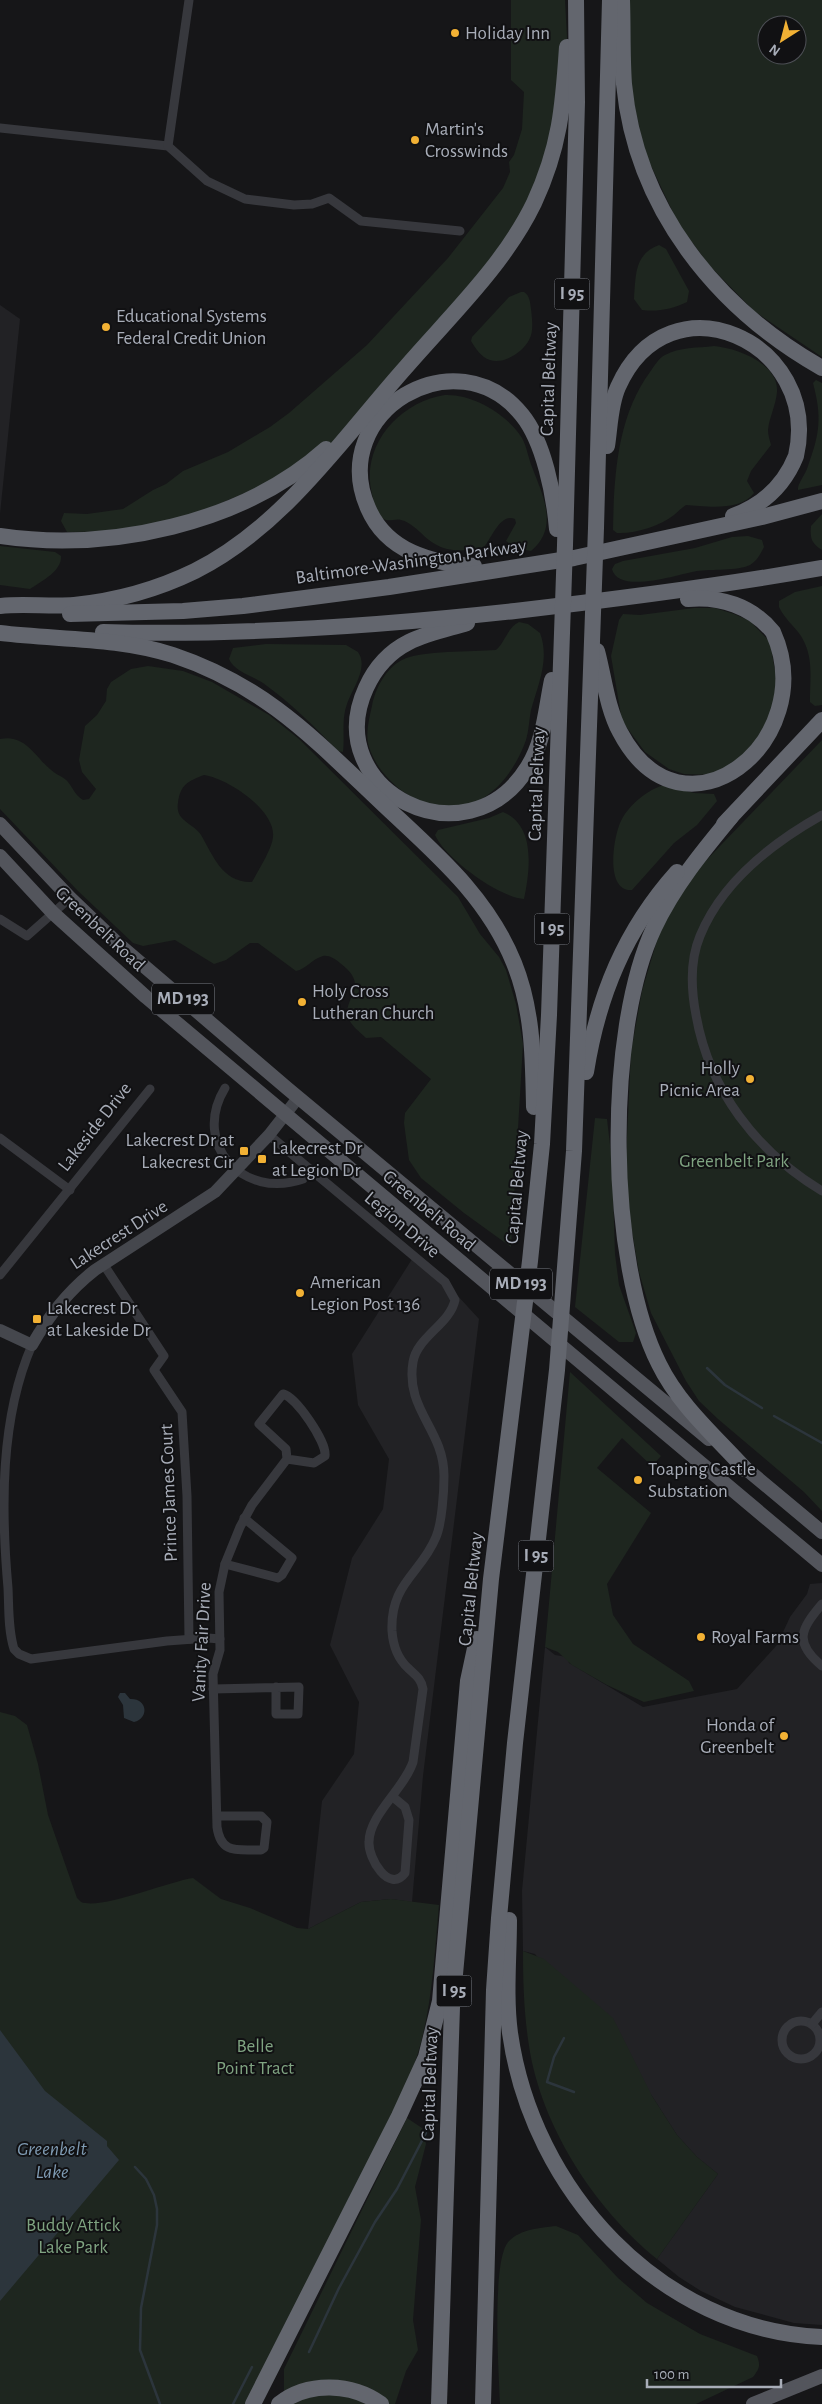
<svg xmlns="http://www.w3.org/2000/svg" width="822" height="2404" font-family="'Alegreya Sans',sans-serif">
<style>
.built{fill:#222225}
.green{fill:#1e261f;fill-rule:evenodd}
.water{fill:#2c353c}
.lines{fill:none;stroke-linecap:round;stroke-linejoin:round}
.stream{stroke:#2c353c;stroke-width:2.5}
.street{stroke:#37383d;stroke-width:9}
.secondary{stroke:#45474d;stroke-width:12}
.primary{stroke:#53555c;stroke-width:14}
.highway{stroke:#63666e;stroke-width:16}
.poi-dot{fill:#f2b134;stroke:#111113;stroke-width:2}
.labels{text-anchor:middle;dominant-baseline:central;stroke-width:4;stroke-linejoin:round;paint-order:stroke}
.shield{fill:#111113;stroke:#7b7e86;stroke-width:1}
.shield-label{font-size:18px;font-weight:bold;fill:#a8adb8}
.poi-label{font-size:19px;fill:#a8adb8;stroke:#111113;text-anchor:start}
.street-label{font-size:19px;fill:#a8adb8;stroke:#111113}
.park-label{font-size:19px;fill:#7fa381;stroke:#111113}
.water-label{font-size:20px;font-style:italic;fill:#7f9bb3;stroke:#111113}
</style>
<rect width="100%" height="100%" fill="#161618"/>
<g class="built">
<path d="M0,305L20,319L0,514Z"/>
<path d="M414,1256L445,1282L479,1319L423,1776L412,1902L391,1899L361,1902L308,1929L322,1801L354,1754L359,1702L330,1645L352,1558L383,1509L389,1459L358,1405L352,1354Z"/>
<path d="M822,1583V2325L794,2323L735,2307L701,2291L679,2277L657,2259L718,2174L697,2157L677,2135L652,2096L535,1954L523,1951L522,1891L545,1647L555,1655L567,1657L569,1663L643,1707L737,1689L777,1645L790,1617L807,1594L810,1584Z"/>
</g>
<g class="green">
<path d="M511,0H565L567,38L561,125L520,227L363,416L318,456L292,473L155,531L67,532L61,521L64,513L87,514L123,509L153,490L166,484L183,471L228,452L270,427L289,413L367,345L448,258L503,188L510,172L509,162L514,155L522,129L524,92L511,80Z"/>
<path d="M627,0H822V357L754,311L709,265L678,223L645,153L628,76ZM767,25H797V55H767Z"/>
<path d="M659,245L666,249L689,291L687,302C672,309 658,312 642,310L634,299C636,276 634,254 659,245Z"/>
<path d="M521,292H524C530,296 530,302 531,309C532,319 534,331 529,340C523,352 503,365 490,360C481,357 476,349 471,341L472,337L509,297Z"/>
<path d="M714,346C736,348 779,363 777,392C776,405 769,418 768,430C768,435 770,441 771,445L751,471L747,481L754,493C740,512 705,506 686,505C681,508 678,512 674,515C660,526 635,534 617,533L613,530C614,476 617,417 650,372C654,366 659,358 665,355C679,347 698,348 714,346Z"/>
<path d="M816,380L822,383V485L798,490C797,484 806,474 808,466C820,433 822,417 813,383Z"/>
<path d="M445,395C473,394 507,414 522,438C527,447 528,457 532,467C542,494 560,527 531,551L516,548L506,541L516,523L515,519C500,513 492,538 484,547C469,551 449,553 435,544C427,540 421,532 414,527C410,524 406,521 401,520C395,518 388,523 382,518C376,513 374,502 372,494C360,446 399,402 445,395Z"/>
<path d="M822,514V550C811,543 810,538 811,526Z"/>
<path d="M732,537L748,536L762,540L764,547C761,553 757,561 750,565C738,571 711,569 697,571C679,574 618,595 612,569L615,564L623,561L695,548Z"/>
<path d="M0,546L55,552L61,556C62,571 42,581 30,589L0,585Z"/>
<path d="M822,586V705L815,706L810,702C810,678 814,657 801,636C794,626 784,618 779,607V601L795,592Z"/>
<path d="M694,608H715L734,614L750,621L770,642L783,718L770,743L713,775L684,774L669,769L645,752L622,721L611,656L619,620L623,614L640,615Z"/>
<path d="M519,622L528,624L540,633C550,659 538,685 531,710C529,720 529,730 526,740C517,766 498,794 471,804C431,820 381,785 369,747C365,734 369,719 372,706C375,689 386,668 402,660C421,650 473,652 496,650C505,642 508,627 519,622Z"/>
<path d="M266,644L346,645L358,652C369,668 352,689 347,704C341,720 345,736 343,752L338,751C314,726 291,703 263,683C252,676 234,671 229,659L233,648Z"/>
<path d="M148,666L183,671L212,682L269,715L299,739L458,897L480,934L499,957L506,970L516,1004L523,1044L511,1247L464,1213L421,1178L409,1160L404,1123L405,1113L431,1079L381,1037L366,1038C360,1032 351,1026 348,1017C342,998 372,987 340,963C335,959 329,955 323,956C312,959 306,969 296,971L258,943H250L226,960L214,964L175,940L143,946L133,943L78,891L0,809V739C27,733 36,760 55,773C59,776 64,777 68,782C73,788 75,795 83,800L89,799L96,789L82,772L79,760L85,726L97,715L106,701L107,689L111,682L131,669ZM204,775C227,778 276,810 273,837C272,849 258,871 252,882C222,883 213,855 201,835C197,828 187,824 181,817C178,813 177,808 178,803C180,785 188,781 204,775Z"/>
<path d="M822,740V1511L804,1492L718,1419L699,1401L686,1381L651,1313L639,1272L628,1208L626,1159L631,1052L642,991L661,927L696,871Z"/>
<path d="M665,785L694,793L714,794L717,801L697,825L674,843L632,890C605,892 613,837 621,821C628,806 649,788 665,785Z"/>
<path d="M503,812C536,825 530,871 524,899C498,897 445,858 435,835L438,830L489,818Z"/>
<path d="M595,1118L607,1119L612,1162L615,1254L619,1285L636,1333L633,1342H619L575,1307Z"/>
<path d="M570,1372L661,1456L652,1466L622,1438L597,1468L651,1513L607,1584L613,1615L633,1644L689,1681L694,1691L644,1702L607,1685L572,1665L558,1652L545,1647Z"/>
<path d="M0,1712L15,1716L27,1725L38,1764L48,1815L77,1898L81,1902C101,1910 167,1882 193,1878L221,1899L250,1908L297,1928L308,1929L361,1902L391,1899L439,1905C433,1970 432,2021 408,2082L246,2404H0Z"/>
<path d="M523,1951L544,1959L613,2018L652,2096L677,2135L697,2157L718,2174L657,2259C595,2209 541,2126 529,2046C524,2014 523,1983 523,1951Z"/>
<path d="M407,2118L422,2128L426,2144L415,2187L421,2220L413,2320L418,2350L406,2371L395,2404H284V2369Z"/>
<path d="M556,2226L578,2235L618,2278L647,2303L700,2334L757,2356C761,2366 759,2369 753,2377L696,2404H500C499,2375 491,2259 509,2241C521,2229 540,2228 556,2226Z"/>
</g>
<g class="water">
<path d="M120,1693H125L130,1699C147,1698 150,1718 134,1722L124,1718L123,1705L118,1697Z"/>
<path d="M0,2030L45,2091L107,2141V2146L119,2160L0,2301Z"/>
</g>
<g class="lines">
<g class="stream">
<path d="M707,1368L725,1385L762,1408"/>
<path d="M774,1416L822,1443"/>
<path d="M564,2038L554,2057L547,2082L574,2092"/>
<path d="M135,2167L146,2179L154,2195L157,2209V2225L141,2308L140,2350L160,2404"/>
<path d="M309,2352L339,2288L375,2222L397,2189L426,2133"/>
<path d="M233,2404L252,2367"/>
</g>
<g class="street">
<path d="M0,128L168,146L207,181L245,199L294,205L312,204L329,198L361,221L460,231"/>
<path d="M168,146L189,0"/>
<path d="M822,815C772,843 722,882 700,936C690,960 691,989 696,1015C709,1090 757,1152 822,1191"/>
<path d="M0,919L27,936L70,898"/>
<path d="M225,1088C191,1144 243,1200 303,1179"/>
<path d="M269,1135L445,1282L455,1300C450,1324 417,1337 413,1362C405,1410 444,1429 444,1476C444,1491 442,1523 436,1537C421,1574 390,1583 392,1631C393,1645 397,1658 408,1668C415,1675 421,1678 423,1689L413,1762C404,1789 369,1815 369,1842C368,1858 389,1894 405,1873L409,1820L405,1807L393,1797"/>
<path d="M0,1138L70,1190"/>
<path d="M104,1265L164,1356L154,1370L182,1412L187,1496L189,1639"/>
<path d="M0,1275L150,1089"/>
<path d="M32,1345C0,1418 1,1509 8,1588C9,1608 8,1630 14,1649L19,1654L31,1659L167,1641L208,1638L220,1639"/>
<path d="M225,1564L278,1578L282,1575L292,1558L244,1518"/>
<path d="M822,1604C801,1629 793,1642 822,1666"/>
<path d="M213,1689L299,1687L298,1714H276V1687"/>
<path d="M217,1816H261L267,1822L264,1848L261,1850C238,1849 221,1855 217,1827L213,1674L220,1650L219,1592L225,1564L240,1527L252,1505L287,1459L314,1463L325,1456C327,1442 296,1397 283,1394L259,1424L286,1449L287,1459"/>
<circle cx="801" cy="2040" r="19"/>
<path d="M812,2024L822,2012"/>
</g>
<path class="secondary" d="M0,1330L32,1345C49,1315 68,1291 95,1270L215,1192L269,1135L298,1098"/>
<g class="primary">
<path d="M0,824L70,898L117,943L288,1089L709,1439"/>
<path d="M0,856L53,913L146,997L822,1565"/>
<path d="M738,1462L822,1532"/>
<path d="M753,2404L822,2376"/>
</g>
<g class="highway">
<path d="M622,0C623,28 622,56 624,84C636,208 716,308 822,368"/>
<path d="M607,446C610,427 610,405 618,387C669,272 822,342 796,456C784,486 763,505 733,516"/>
<path d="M0,536C109,552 242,524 326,449"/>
<path d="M474,566C431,563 387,552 368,508C326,412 457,334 522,415C544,442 554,495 557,529"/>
<path d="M0,606C24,603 49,607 74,605C114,601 158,589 195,571C284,526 341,440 406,367C450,316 504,265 534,203C560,147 563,107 567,47"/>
<path d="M70,614L183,611L243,606L389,587L574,558L762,517L822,501"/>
<path d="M467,623C447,629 427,633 409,642C389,652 375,668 366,688C319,790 467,866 528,767C544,742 546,709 552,680"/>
<path d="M103,632C240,636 379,626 515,611C618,599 720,586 822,568"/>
<path d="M0,633C58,640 117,637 173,655C266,686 315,740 384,805C435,853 487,896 514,963C533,1010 533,1057 534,1107"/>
<path d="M597,651C604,677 607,708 620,732C683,852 822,740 773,632C752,606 720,596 688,599"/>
<path d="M731,817C702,852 674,886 654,928C605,1033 607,1261 659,1364C679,1405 715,1436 745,1469"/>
<path d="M724,824L822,720"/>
<path d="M586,1072C598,996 625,930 677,872"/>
<path d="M509,1920C509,1957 505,1996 510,2033C532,2189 659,2330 822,2337"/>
<path d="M253,2404L399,2116L426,2057L440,2001L468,1681L477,1639"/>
<path d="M279,2404C308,2381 352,2383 381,2404"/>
<path d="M439,2404L452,2007L491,1579L530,1261L542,1144L549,1015L565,545L577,102L576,0"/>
<path d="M483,2404L494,1990L499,1918L515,1743L557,1370L574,1151L596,528L610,0"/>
</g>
</g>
<g class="poi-dot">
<circle cx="455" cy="33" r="5"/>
<circle cx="415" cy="140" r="5"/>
<circle cx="106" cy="327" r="5"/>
<circle cx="302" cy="1002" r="5"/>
<circle cx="750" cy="1079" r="5"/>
<rect x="239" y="1146" width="10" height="10" rx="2.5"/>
<rect x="257" y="1154" width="10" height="10" rx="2.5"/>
<circle cx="300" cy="1293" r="5"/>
<rect x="32" y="1314" width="10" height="10" rx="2.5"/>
<circle cx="638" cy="1480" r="5"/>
<circle cx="701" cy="1637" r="5"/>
<circle cx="784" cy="1736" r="5"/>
</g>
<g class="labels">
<g class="shield">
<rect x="554.5" y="278.5" width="35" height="31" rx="4"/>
<rect x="534.5" y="913.5" width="35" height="31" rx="4"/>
<rect x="152" y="983.5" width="62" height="31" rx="4"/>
<rect x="490" y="1268.5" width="62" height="31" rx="4"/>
<rect x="518.5" y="1540.5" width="35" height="31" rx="4"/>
<rect x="436.5" y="1975.5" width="35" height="31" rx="4"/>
</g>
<g class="shield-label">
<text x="572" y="294">I 95</text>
<text x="552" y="929">I 95</text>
<text x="183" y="999">MD 193</text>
<text x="521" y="1284">MD 193</text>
<text x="536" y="1556">I 95</text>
<text x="454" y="1991">I 95</text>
</g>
<g class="poi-label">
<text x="465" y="33">Holiday Inn</text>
<text x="425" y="129">Martin's<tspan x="425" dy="22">Crosswinds</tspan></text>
<text x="116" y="316">Educational Systems<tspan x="116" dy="22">Federal Credit Union</tspan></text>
<text x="312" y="991">Holy Cross<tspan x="312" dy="22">Lutheran Church</tspan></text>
<text x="740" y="1068" text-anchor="end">Holly<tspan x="740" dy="22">Picnic Area</tspan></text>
<text x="234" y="1140" text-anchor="end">Lakecrest Dr at<tspan x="234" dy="22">Lakecrest Cir</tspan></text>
<text x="272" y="1148">Lakecrest Dr<tspan x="272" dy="22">at Legion Dr</tspan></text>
<text x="310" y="1282">American<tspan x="310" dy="22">Legion Post 136</tspan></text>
<text x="47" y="1308">Lakecrest Dr<tspan x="47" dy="22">at Lakeside Dr</tspan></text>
<text x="648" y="1469">Toaping Castle<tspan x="648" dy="22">Substation</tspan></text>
<text x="711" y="1637">Royal Farms</text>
<text x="774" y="1725" text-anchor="end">Honda of<tspan x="774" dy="22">Greenbelt</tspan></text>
</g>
<g class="street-label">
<text transform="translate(549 379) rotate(-88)">Capital Beltway</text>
<text transform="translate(411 562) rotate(-8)">Baltimore-Washington Parkway</text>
<text transform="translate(537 784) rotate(-88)">Capital Beltway</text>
<text transform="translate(100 929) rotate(43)">Greenbelt Road</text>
<text transform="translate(95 1127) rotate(-52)">Lakeside Drive</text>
<text transform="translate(517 1187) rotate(-85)">Capital Beltway</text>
<text transform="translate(429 1211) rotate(40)">Greenbelt Road</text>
<text transform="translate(402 1225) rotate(40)">Legion Drive</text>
<text transform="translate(119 1235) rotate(-33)">Lakecrest Drive</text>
<text transform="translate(169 1493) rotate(-92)">Prince James Court</text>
<text transform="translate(471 1589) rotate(-84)">Capital Beltway</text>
<text transform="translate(202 1642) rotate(-87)">Vanity Fair Drive</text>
<text transform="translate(430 2084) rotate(-88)">Capital Beltway</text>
</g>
<g class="park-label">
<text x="734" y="1161">Greenbelt Park</text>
<text x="255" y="2046">Belle<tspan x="255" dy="22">Point Tract</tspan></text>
<text x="73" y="2225">Buddy Attick<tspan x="73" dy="22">Lake Park</tspan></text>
</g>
<g class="water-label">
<text x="52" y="2149">Greenbelt<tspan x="52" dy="23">Lake</tspan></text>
</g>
</g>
<g transform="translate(782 40) rotate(216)"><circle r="24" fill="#111113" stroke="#4d4f55"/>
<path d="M0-4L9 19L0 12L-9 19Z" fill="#f2b134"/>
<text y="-8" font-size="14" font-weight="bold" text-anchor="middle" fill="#a8adb8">N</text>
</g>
<path d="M647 2379v8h134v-8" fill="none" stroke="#a8adb8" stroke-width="2.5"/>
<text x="654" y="2379" font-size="15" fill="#a8adb8" stroke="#111113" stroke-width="4" paint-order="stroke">100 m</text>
</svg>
